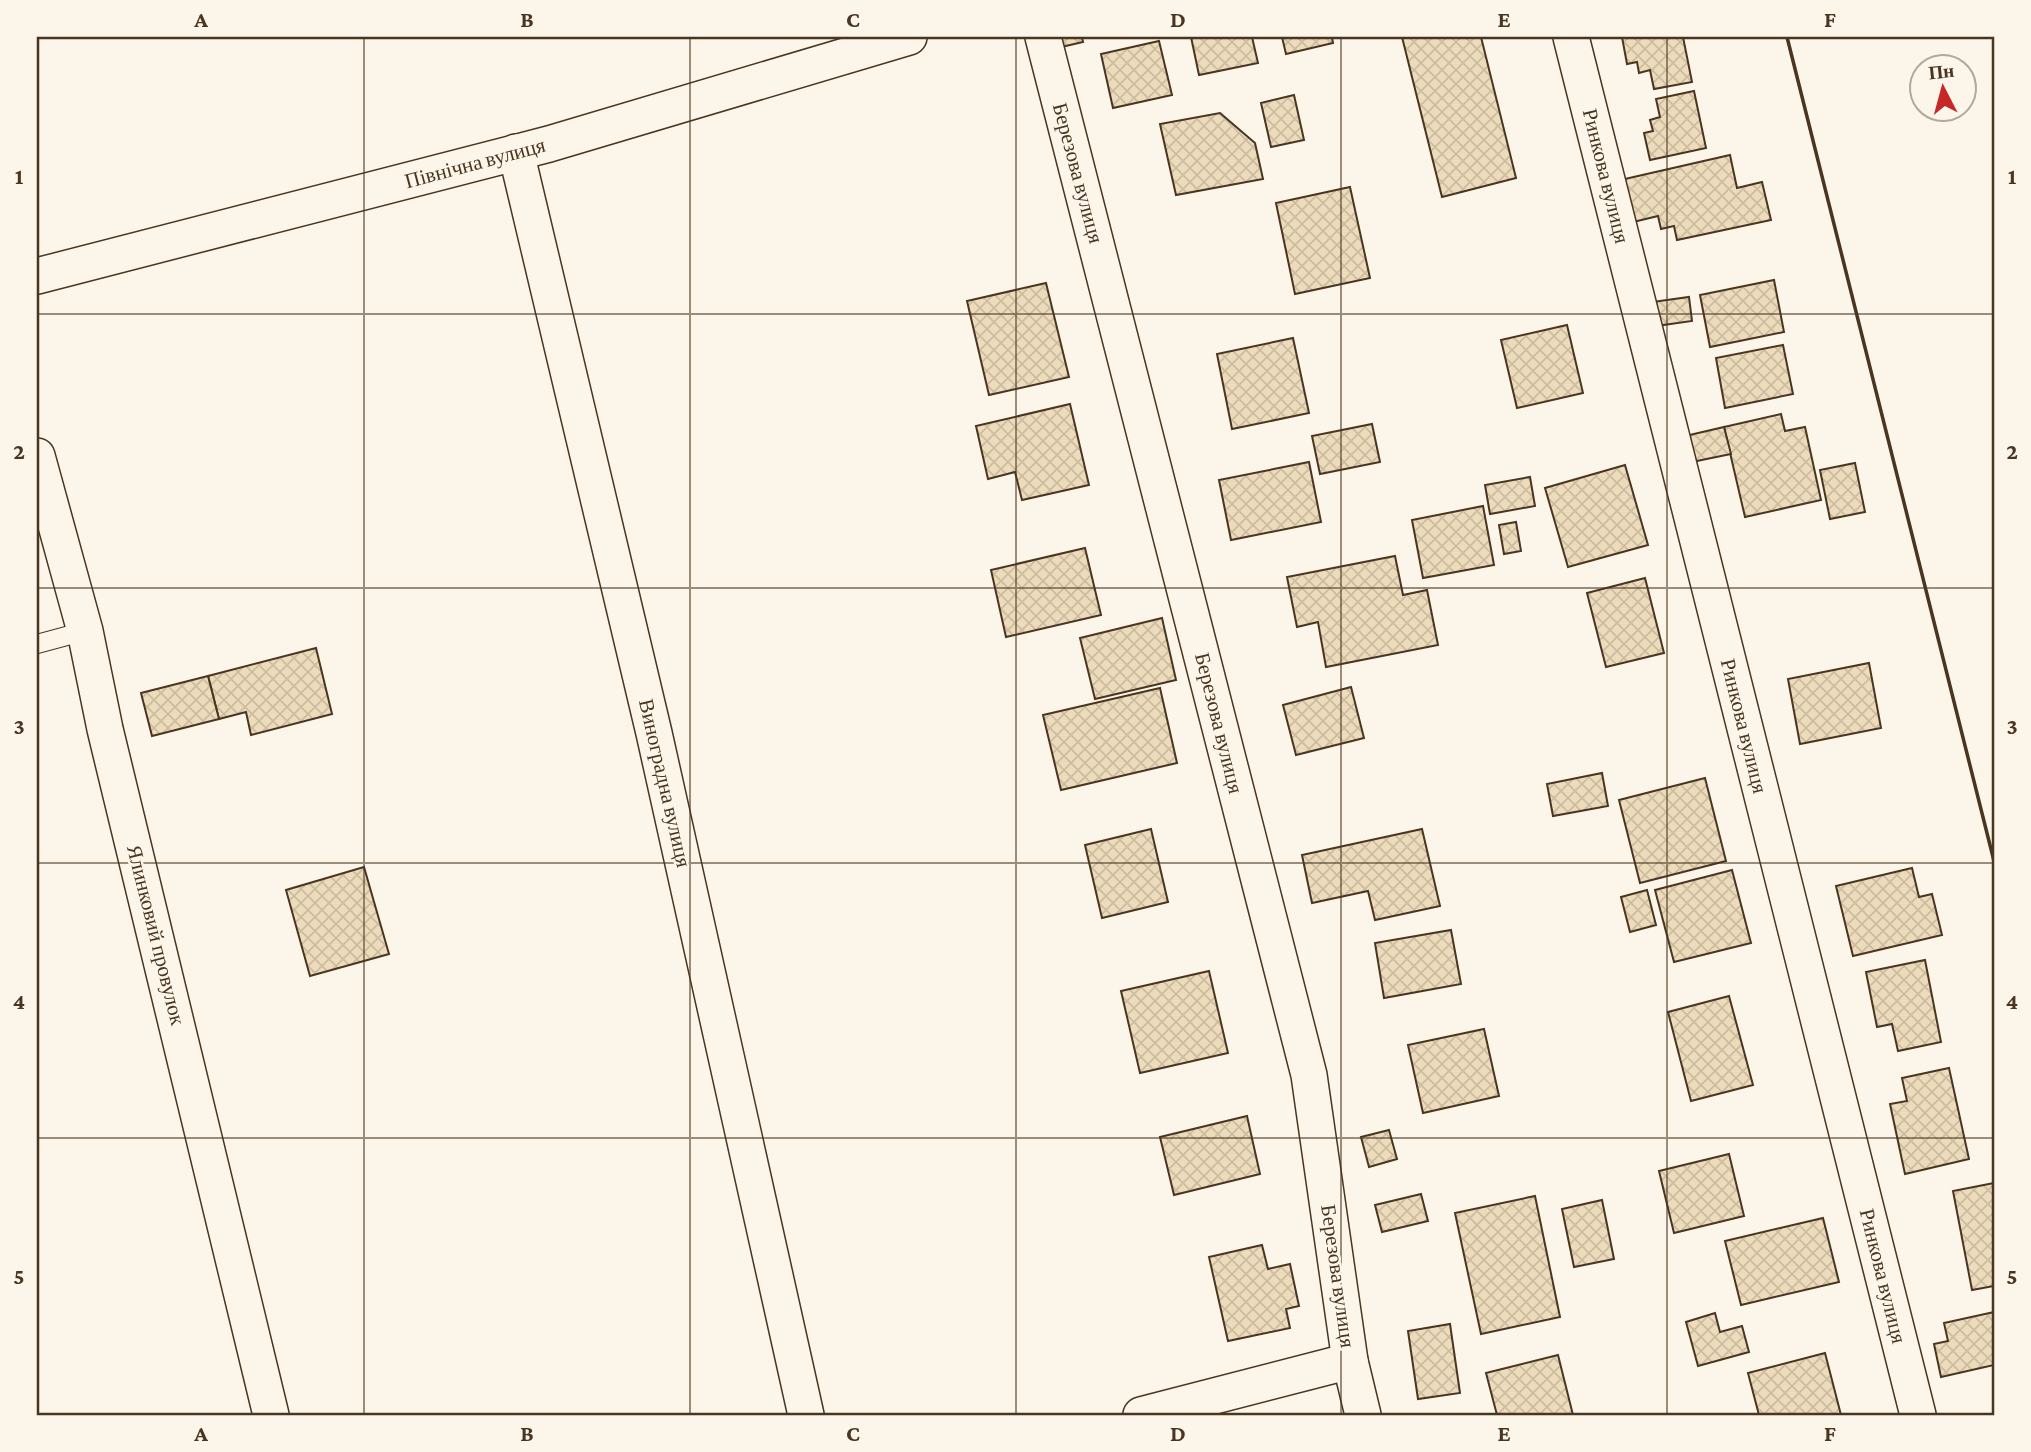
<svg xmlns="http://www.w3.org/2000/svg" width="2031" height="1452" font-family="'Crimson Pro',serif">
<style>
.building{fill:url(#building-cross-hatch);stroke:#4a3520;stroke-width:2}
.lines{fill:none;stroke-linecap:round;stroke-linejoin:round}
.lane-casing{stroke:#4a3520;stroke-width:20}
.street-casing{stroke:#4a3520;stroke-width:38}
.lane{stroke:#fbf6e9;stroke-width:18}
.street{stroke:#fbf6e9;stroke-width:35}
.wall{stroke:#4a3520;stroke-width:3.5}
.grid{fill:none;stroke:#4a3520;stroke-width:2;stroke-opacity:0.55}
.labels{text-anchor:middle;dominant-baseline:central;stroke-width:5;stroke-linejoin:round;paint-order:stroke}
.street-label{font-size:21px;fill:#4a3520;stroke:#fbf6e9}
.neatline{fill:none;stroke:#4a3520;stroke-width:2.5}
.grid-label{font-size:23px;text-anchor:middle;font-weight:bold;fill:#4a3520}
</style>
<defs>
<pattern id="building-cross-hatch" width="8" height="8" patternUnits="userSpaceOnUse" patternTransform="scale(1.75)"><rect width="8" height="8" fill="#ecdcbc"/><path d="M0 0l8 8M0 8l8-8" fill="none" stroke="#ccbda1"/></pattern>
</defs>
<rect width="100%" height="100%" fill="#fbf6e9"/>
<g class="building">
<path d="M1054,37H1082L1083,42L1057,48Z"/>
<path d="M1191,37H1252L1258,63L1199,75Z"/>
<path d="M1282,37H1332L1333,43L1286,54Z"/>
<path d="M1402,37H1481L1516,178L1442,197Z"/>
<path d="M1622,37H1683L1692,82L1654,89L1650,70L1639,73L1637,62L1627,64Z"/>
<path d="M1159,41L1172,95L1113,108L1101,54Z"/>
<path d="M1694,91L1706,148L1650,160L1644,133L1653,131L1650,120L1660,117L1656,99Z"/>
<path d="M1294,95L1304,140L1271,147L1261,103Z"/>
<path d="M1220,113L1255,143L1263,179L1176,195L1160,124Z"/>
<path d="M1730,155L1737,188L1762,182L1771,220L1677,240L1674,226L1661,229L1658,216L1625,224L1616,181Z"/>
<path d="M1350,187L1370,278L1295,294L1276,203Z"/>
<path d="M1774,280L1784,332L1710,347L1700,295Z"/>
<path d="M1046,283L1069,377L989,395L967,301Z"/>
<path d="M1689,297L1692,321L1649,327L1645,303Z"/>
<path d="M1567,325L1583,393L1517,408L1501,340Z"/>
<path d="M1293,338L1309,413L1232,429L1217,354Z"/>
<path d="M1783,345L1793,394L1725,408L1716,358Z"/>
<path d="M1070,404L1089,485L1022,500L1015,472L988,479L976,426Z"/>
<path d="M1781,414L1785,431L1805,427L1821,500L1745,517L1724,427Z"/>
<path d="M1372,424L1380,462L1320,474L1312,436Z"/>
<path d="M1724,427L1731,454L1687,463L1681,437Z"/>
<path d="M1309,462L1321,522L1231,540L1219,480Z"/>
<path d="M1855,463L1865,512L1830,519L1820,470Z"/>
<path d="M1625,465L1648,545L1568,567L1545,488Z"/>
<path d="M1530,477L1535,506L1490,514L1485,485Z"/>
<path d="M1483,506L1494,565L1423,578L1412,520Z"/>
<path d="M1516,522L1521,551L1504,554L1499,525Z"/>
<path d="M1085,548L1101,615L1006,637L991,570Z"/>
<path d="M1395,556L1403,595L1427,590L1438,645L1326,667L1318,622L1297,627L1287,577Z"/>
<path d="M1645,578L1664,653L1606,667L1587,593Z"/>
<path d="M1162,618L1176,680L1095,699L1080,638Z"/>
<path d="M316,648L332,714L251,735L246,712L219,719L208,676Z"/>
<path d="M1869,663L1881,728L1800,744L1788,679Z"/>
<path d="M208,676L219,719L152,736L141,693Z"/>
<path d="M1351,687L1364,738L1296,755L1283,705Z"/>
<path d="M1160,688L1177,763L1061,790L1043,715Z"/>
<path d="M1602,773L1608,806L1553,816L1547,784Z"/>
<path d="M1705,778L1726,861L1640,883L1619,800Z"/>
<path d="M1151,829L1168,902L1102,918L1085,845Z"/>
<path d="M1422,829L1440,906L1375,920L1368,891L1312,903L1302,855Z"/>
<path d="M364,867L389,954L310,976L286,890Z"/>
<path d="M1912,868L1919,897L1932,894L1942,935L1853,956L1836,886Z"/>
<path d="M1732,870L1751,943L1674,962L1655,890Z"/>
<path d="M1647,890L1656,925L1630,932L1621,897Z"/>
<path d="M1451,930L1461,984L1384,998L1375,943Z"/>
<path d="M1925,960L1941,1042L1898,1051L1892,1024L1877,1027L1866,972Z"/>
<path d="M1209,971L1228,1053L1140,1073L1121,991Z"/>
<path d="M1729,996L1753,1085L1691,1101L1668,1012Z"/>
<path d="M1484,1029L1499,1096L1423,1113L1408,1045Z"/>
<path d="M1949,1068L1969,1159L1905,1174L1890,1104L1907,1101L1902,1078Z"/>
<path d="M1247,1116L1260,1174L1174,1195L1160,1137Z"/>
<path d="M1389,1130L1397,1159L1369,1167L1361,1137Z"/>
<path d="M1729,1154L1744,1216L1674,1233L1659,1171Z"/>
<path d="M1994,1183V1286L1972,1290L1953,1191Z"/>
<path d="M1421,1194L1428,1221L1382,1232L1375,1205Z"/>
<path d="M1535,1196L1560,1317L1481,1334L1455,1213Z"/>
<path d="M1602,1200L1614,1259L1574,1267L1562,1209Z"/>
<path d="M1823,1218L1839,1282L1741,1305L1725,1241Z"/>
<path d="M1262,1245L1268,1269L1290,1264L1299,1306L1286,1309L1290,1328L1228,1341L1209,1257Z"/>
<path d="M1994,1312V1365L1941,1377L1934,1344L1948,1341L1944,1323Z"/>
<path d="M1715,1313L1720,1332L1742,1326L1749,1352L1698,1366L1686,1322Z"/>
<path d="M1450,1324L1460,1393L1418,1399L1408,1331Z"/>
<path d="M1825,1353L1841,1415H1759L1748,1373Z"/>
<path d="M1558,1355L1573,1415H1497L1486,1373Z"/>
</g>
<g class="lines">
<defs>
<path id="lane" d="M37,644L85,631"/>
<g id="street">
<path d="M1043,37L1309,1075L1350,1361L1363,1415"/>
<path d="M1571,37L1918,1415"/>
<path d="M516,152L654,733L806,1415"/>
<path d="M37,276L549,144L909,37"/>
<path d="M37,456L85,631L105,729L271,1415"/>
<path d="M1141,1415L1350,1361"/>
</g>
</defs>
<use href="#lane" class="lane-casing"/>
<use href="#street" class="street-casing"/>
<use href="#lane" class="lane"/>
<use href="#street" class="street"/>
<path class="wall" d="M1787,37L1994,861"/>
</g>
<path class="grid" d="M364,37V1415M690,37V1415M1016,37V1415M1341,37V1415M1667,37V1415M37,314H1994M37,588H1994M37,863H1994M37,1138H1994"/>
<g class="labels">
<g class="street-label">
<text transform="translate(475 163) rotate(-15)">Північна вулиця</text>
<text transform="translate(1078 173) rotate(75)">Березова вулиця</text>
<text transform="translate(1606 176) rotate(76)">Ринкова вулиця</text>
<text transform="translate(1219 723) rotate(76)">Березова вулиця</text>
<text transform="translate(1744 726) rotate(76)">Ринкова вулиця</text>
<text transform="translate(665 783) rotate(77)">Виноградна вулиця</text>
<text transform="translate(156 935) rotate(76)">Ялинковий провулок</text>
<text transform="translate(1338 1276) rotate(82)">Березова вулиця</text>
<text transform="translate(1883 1276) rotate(76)">Ринкова вулиця</text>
</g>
</g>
<rect width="2031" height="1452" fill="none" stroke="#fbf6e9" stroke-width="77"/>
<g transform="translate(1943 88) rotate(354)"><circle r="33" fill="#fbf6e9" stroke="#b4a999" stroke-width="2"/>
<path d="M0-5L12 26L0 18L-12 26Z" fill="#c62828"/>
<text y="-10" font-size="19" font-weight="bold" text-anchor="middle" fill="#4a3520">Пн</text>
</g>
<rect x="38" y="38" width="1955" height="1376" class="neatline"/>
<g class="grid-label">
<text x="201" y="27">A</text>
<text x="527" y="27">B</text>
<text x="853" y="27">C</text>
<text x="1178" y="27">D</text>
<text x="1504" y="27">E</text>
<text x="1830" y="27">F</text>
<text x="19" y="184">1</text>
<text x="2012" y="184">1</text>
<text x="19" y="459">2</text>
<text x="2012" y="459">2</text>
<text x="19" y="734">3</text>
<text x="2012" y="734">3</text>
<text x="19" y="1009">4</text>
<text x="2012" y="1009">4</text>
<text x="19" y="1284">5</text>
<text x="2012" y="1284">5</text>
<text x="201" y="1441">A</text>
<text x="527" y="1441">B</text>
<text x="853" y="1441">C</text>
<text x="1178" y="1441">D</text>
<text x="1504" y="1441">E</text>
<text x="1830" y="1441">F</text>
</g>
</svg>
